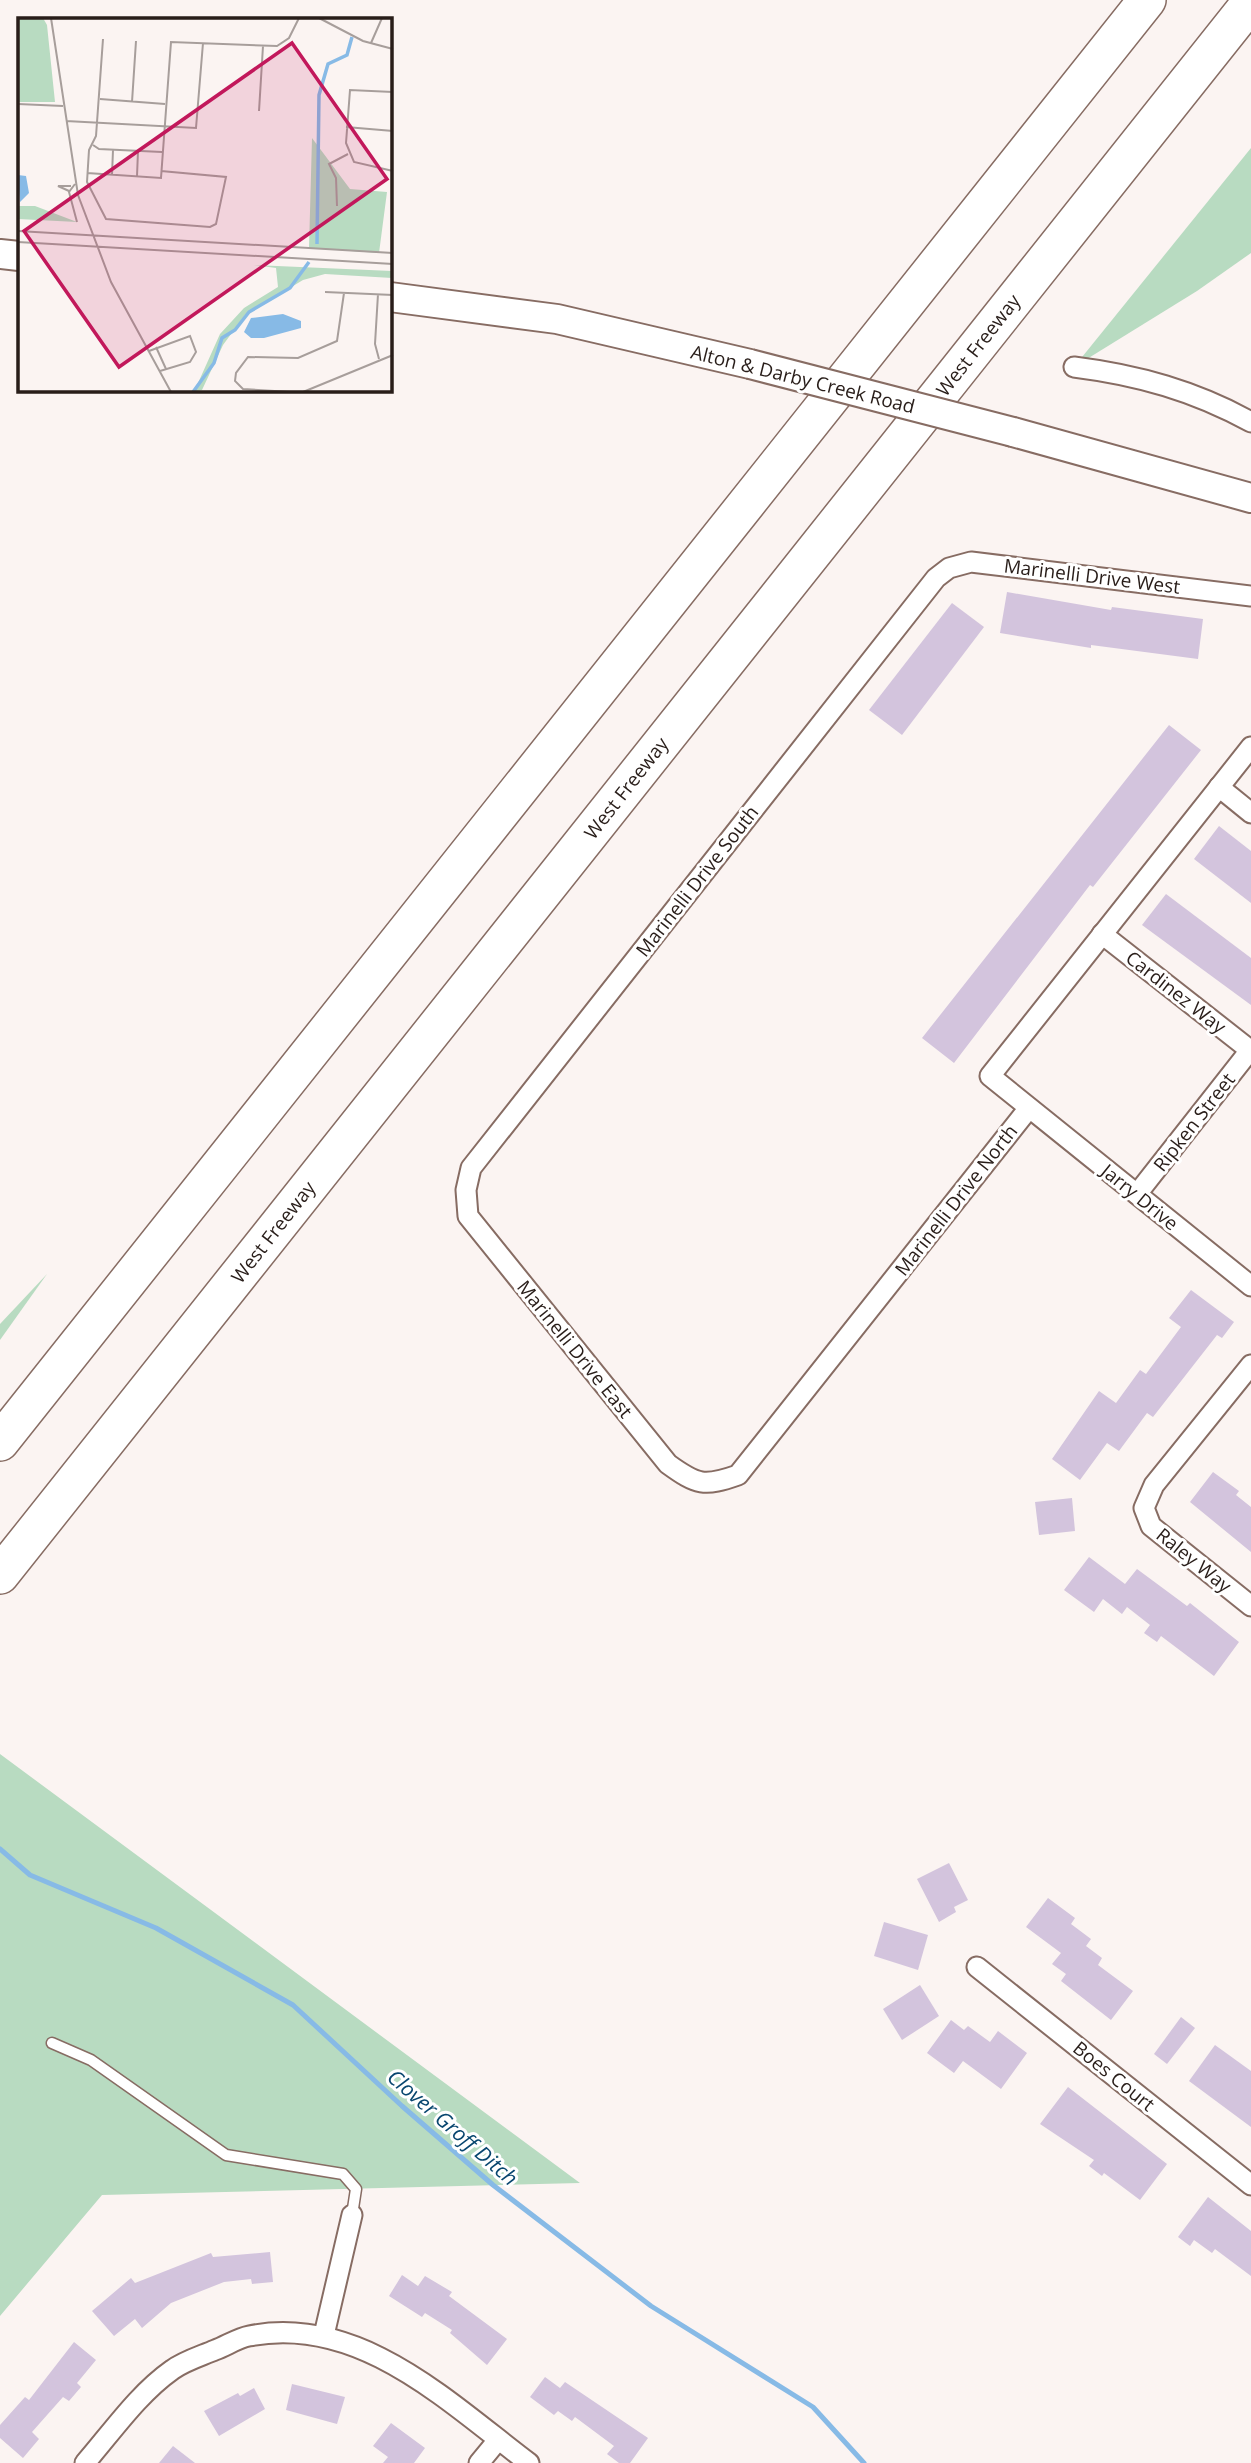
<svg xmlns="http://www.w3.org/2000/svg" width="1251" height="2463" font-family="'Open Sans',sans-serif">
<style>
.green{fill:#b8dbc1}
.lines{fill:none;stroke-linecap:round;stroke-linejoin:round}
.stream{stroke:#87bae6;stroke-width:5}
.building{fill:#d3c4dd}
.service-casing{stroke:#876c63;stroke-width:13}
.minor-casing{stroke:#876c63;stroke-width:23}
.secondary-casing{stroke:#876c63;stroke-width:32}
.motorway-casing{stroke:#876c63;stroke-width:40}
.service{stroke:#fff;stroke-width:10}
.minor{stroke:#fff;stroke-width:19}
.secondary{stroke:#fff;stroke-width:28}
.motorway{stroke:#fff;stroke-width:37}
.secondary-bridge-casing{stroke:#876c63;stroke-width:32;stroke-linecap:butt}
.secondary-bridge{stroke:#fff;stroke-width:28}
.labels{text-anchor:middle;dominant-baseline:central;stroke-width:6;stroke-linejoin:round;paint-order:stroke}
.street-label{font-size:19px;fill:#281d19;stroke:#fff}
.water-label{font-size:21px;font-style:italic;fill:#08466f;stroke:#fff}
.inset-river{fill:none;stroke:#87bae6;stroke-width:3.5}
.inset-road{fill:none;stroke:#a79e9b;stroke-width:2}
.view{fill:#c2185b;fill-opacity:0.15;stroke:#c2185b;stroke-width:3.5}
.inset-edge{fill:none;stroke:#281d19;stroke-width:3.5}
</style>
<rect width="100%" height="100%" fill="#fbf4f2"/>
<g class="green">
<path d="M1251,148V253L1197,291L1074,367Z"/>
<path d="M47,1274L0,1340V1324Z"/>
<path d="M0,1754L580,2183L102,2195L0,2316Z"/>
</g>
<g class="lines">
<path class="stream" d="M0,1849L30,1875L156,1928L293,2005L402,2106L493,2185L651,2306L813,2407L864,2463"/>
</g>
<g class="building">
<path d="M1007,592L1111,610L1112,607L1203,619L1198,659L1091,645V648L1000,633Z"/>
<path d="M952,603L984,627L902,735L869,710Z"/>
<path d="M1169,725L1201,750L1093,887L1090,885L954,1063L922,1038Z"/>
<path d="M1219,826L1251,851V903L1194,859Z"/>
<path d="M1166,894L1251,958V1005L1142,925Z"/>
<path d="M1191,1290L1234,1322L1222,1338L1217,1335L1153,1417L1147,1413L1119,1451L1107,1443L1080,1480L1052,1459L1099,1391L1116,1403L1140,1370L1146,1374L1181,1327L1169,1318Z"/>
<path d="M1213,1472L1239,1491L1236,1495L1251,1507V1552L1190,1502Z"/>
<path d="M1072,1498L1075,1531L1039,1535L1035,1502Z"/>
<path d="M1089,1557L1125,1584L1137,1569L1187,1606L1190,1603L1239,1642L1214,1676L1161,1636L1157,1642L1144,1633L1150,1625L1127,1607L1122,1614L1103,1599L1094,1612L1064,1590Z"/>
<path d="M949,1863L968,1900L954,1907L956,1912L939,1922L917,1879Z"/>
<path d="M1048,1898L1075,1918L1071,1924L1091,1939L1086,1946L1102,1958L1098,1965L1133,1991L1111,2020L1061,1981L1066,1974L1052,1964L1061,1953L1026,1927Z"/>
<path d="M884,1922L928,1935L918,1970L874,1956Z"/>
<path d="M920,1985L939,2016L902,2040L883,2009Z"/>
<path d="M1181,2017L1195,2028L1167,2064L1154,2054Z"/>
<path d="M951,2020L964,2030L968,2026L990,2042L998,2031L1027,2053L1001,2089L963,2061L954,2073L927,2053Z"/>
<path d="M1215,2045L1251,2071V2127L1189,2081Z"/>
<path d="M1068,2087L1167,2164L1140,2200L1104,2173L1102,2176L1089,2166L1094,2160L1040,2124Z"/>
<path d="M1208,2197L1251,2231V2276L1215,2249L1212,2253L1194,2240L1190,2246L1178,2237Z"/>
<path d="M270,2252L273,2282L252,2284L251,2279L224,2282L171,2303L142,2328L135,2319L114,2336L92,2311L131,2278L135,2283L211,2253L213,2257Z"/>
<path d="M402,2275L418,2286L425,2276L452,2292L449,2296L507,2339L487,2365L450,2333L452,2330L425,2313L422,2317L389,2296Z"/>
<path d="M74,2342L96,2360L77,2383L81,2387L69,2401L63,2397L32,2432L39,2439L23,2458L0,2438V2425L25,2397L29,2400Z"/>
<path d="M545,2377L560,2388L565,2382L648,2438L630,2463H619L607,2454L614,2446L575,2417L572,2421L558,2411L554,2415L530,2397Z"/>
<path d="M292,2384L345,2397L337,2424L286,2410Z"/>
<path d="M254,2388L265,2409L219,2436L204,2411L238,2393L240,2396Z"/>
<path d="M391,2423L425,2448L414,2463H383L388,2457L373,2446Z"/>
<path d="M173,2446L195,2463H159Z"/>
</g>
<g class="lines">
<defs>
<path id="service" d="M52,2043L91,2060L226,2155L343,2174L356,2189L352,2215"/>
<g id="minor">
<path d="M1074,367C1138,375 1195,391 1251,422"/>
<path d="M1251,747L990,1076L1251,1286"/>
<path d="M1219,787L1251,813"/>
<path d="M1102,934L1250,1050"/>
<path d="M1029,1108L738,1475C704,1487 697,1485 668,1464L468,1216L466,1190L471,1168L936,578L949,568L971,562L1251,596"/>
<path d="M1137,1194L1251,1049"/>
<path d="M1251,1365L1154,1485L1144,1508L1151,1526L1251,1606"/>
<path d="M977,1967L1251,2185"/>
<path d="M324,2335L352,2215"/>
<path d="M85,2463C112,2432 138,2394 172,2370C184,2361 201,2356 215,2350C226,2346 238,2338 249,2336C359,2314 448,2402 529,2463"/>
<path d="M479,2463L498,2440"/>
</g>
<g id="secondary">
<path d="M0,254L19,256"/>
<path d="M390,297L557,319L750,364"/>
<path d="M1013,432L1251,498"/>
</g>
<g id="motorway">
<path d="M0,1442L1147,0"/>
<path d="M0,1575L1251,2"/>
</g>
</defs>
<use href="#service" class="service-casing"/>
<use href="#minor" class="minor-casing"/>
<use href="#secondary" class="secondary-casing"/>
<use href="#motorway" class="motorway-casing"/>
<use href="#service" class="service"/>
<use href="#minor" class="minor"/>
<use href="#secondary" class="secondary"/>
<use href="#motorway" class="motorway"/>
<defs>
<path id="secondary-bridge" d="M750,364L1013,432"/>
</defs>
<use href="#secondary-bridge" class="secondary-bridge-casing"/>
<use href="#secondary-bridge" class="secondary-bridge"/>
</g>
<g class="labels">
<g class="street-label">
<text transform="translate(978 345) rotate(-52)">West Freeway</text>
<text transform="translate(803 379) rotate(14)">Alton &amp; Darby Creek Road</text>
<text transform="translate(1092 576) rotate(7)">Marinelli Drive West</text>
<text transform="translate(626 788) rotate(-52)">West Freeway</text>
<text transform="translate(697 881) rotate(-52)">Marinelli Drive South</text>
<text transform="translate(1176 992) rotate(38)">Cardinez Way</text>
<text transform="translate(1194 1122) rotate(-52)">Ripken Street</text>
<text transform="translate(1140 1197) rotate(39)">Jarry Drive</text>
<text transform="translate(956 1200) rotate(-52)">Marinelli Drive North</text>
<text transform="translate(273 1232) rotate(-52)">West Freeway</text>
<text transform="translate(575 1349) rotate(51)">Marinelli Drive East</text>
<text transform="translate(1194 1560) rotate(39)">Raley Way</text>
<text transform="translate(1114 2076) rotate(39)">Boes Court</text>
</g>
<g class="water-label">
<text transform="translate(453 2127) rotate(41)">Clover Groff Ditch</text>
</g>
</g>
<g transform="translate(18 18)">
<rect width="374" height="374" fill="#fbf4f2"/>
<path d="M0,0H25L29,7L37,84H0ZM294,120L332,171L369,174L361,235L291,230ZM0,188H17L59,204L0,201ZM236,247L374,253V260L307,256L285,262L227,297L205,327L184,372L176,374L202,316L226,290L260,269L258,250Z" fill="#b8dbc1"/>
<path d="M0,157L8,158L11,175L2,184ZM265,296L283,303V310L246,320H233L226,314L233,300Z" fill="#87bae6"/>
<path class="inset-river" d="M299,226L301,77L310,46L329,37L334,19M175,374L196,345L204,320L217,312L231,294L272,270L291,244"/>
<path class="inset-road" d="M33,0L60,177L93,264L153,374M301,0L345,23L375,31M85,21L78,118L71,132L69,164L88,201L192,209L198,206L208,159L143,153M353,25L364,0M375,74L332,72L328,125L336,144L375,153M82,81L147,86M114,84L118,23M0,86L45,88M241,93L245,28M48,103L178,110L185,25M328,109L375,113M75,127L81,131L144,134M69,155L143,160L153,24L259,28L271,20L281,0M94,157L95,132M119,158L120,133M57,166L51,174L59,204M51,173L40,168H53M319,188L318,160L311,146L330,136M0,213L375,235M0,224L375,246M307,274L375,277M360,276L357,326L361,341M138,329L148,351M131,333L172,318L178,334L172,344L142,353M273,374L225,371L217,363L218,355L230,339L280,340L319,323L326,275M285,374L375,337"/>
<path class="view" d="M274,25L369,161L101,349L6,213Z"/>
<rect width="374" height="374" class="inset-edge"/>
</g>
</svg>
